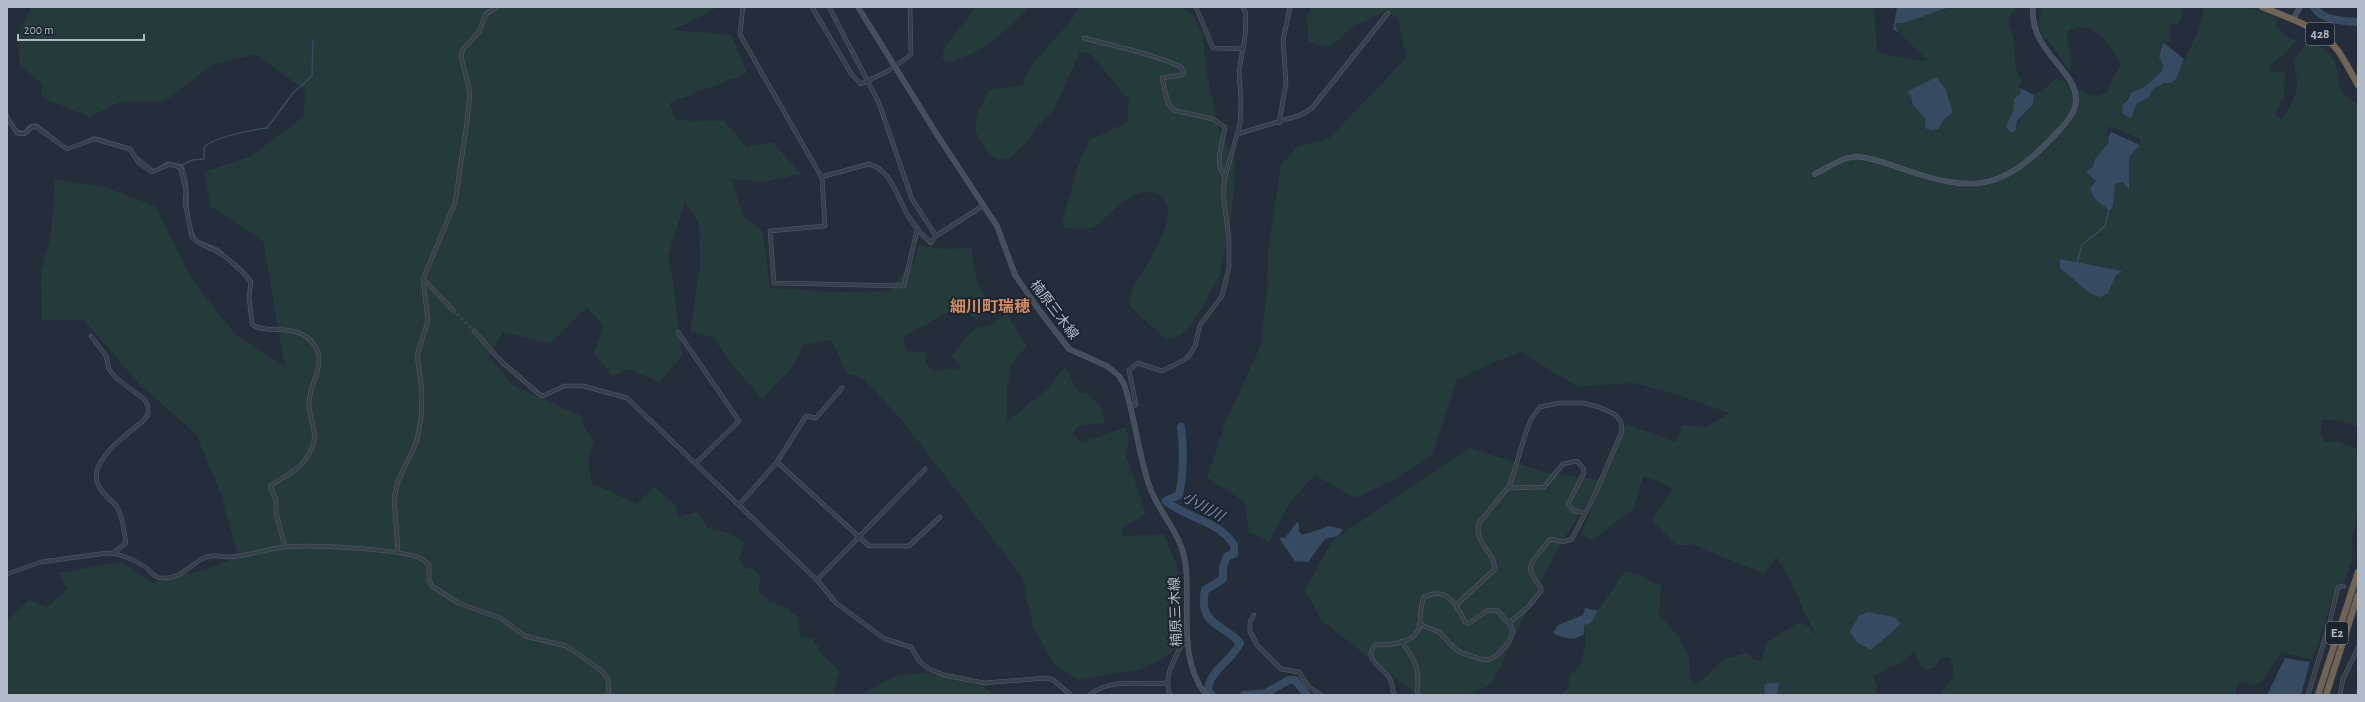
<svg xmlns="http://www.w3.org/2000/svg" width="2365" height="702" font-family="'Alegreya Sans','Noto Sans JP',sans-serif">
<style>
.green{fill:#243a3b;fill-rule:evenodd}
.water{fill:#364b61}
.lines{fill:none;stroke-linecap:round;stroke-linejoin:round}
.stream{stroke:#364b61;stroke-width:1.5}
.river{stroke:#364b61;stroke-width:8}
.street-tunnel{stroke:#38434f;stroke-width:3.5;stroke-dasharray:3.5 2;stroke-linecap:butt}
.street-casing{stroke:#545e68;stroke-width:4.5}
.secondary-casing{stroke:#545e68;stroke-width:5.5}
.highway-casing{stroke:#414b55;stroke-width:7}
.street{stroke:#36404b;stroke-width:3.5}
.secondary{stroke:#444f5e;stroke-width:4.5}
.highway{stroke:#716453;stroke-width:6}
.labels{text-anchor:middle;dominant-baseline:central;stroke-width:4;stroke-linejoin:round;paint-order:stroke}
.shield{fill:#1c252f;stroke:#848e99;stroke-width:1}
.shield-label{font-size:13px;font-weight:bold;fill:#b1bbc7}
.street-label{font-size:14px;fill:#b1bbc7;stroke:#1c252f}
.water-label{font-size:15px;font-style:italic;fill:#728daa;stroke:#1c252f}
.quarter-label{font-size:16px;font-weight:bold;fill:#d28c61;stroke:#1c252f}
</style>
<rect width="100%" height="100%" fill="#232e3a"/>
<g class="green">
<path d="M31,7H718L674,30L732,35L747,73L670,103L676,120L724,121L747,147L772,142L801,174L763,182L731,179L744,217L763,232L770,288L840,292L888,291L915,261L918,245L944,249L972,248C972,272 979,288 992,308L977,320L965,312L946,313L903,337L906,351L925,352V361L932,371L962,368L951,356L967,336L977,327L988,326L1007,314L1027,346L1012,363L1007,388V422L1048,388L1065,367L1080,394L1087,393L1100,405L1105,423L1079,426L1072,434L1082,443L1126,427L1129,441L1125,453L1146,514L1122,528L1123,536L1163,534L1176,563L1182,587L1180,601L1184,630L1175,649L1159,661L1140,669L1080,680L1056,667L1033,627L1023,578L905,424L865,380L847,373L831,340L803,345L794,366L762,399L728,360L713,337L690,332L700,265L699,224L685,201L668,256L673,280L682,356L659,382L630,369L612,376L594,353L603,326L587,307L550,344L503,332L489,357L514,386L582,416L585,429L594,440L588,462L592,483L636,504L655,487L675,505L678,517L696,512L703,519L707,528L728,533L745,542L739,559L746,569L752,568L760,576L759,592L769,601L786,607L798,618L801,637L813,639L823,655L840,671L833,692L838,695H7V620L29,600L47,607L68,588L58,573L121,562L153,583L207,569L238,557L222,497L196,434L139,384L84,320H42L41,271L51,236L55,179L107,188L156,206L194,282L235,334L285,367L263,241L211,207L204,172L251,156L304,116L305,90L255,54L212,65L165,101L120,102L89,117L41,97L42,84L20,66L18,37Z"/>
<path d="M976,7H1029C1012,27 972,61 946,62L942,57L945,46Z"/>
<path d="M1079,7H1181L1193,15L1203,35L1206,68L1218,127L1235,160L1234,192L1228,238L1219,277L1193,323L1181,335L1166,340L1130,306C1131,299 1131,290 1135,285C1144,266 1192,203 1153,193C1135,188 1118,207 1106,217C1102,220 1098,226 1094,227C1084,231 1074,229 1064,227L1062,222L1079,163L1090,139L1127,123L1129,100L1090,54L1080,52L1054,109L1037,127L1025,144L1009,158L996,159C967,135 973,120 989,90L1022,85L1033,63L1071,21Z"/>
<path d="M1311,7H1874L1877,51L1896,57L1928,61L1898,32L1895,25L1897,23H1904L1950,7H2017L2008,19L2013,37L2016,68L2022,83L2019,86L2021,93L2014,99C2014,107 2013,120 2006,124L2015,126L2033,104L2034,95L2047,87L2056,78L2089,94L2098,96L2107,93L2110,84L2120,66C2120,56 2099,30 2089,28C2083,26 2075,28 2070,30C2060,40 2079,62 2068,70L2047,39L2042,38L2038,23L2042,7H2181V19L2178,25L2172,24L2170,30L2171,40L2169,43L2164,40C2160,48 2157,57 2163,65L2162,71L2146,86L2132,92L2122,105L2136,104L2148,98L2152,89L2164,83H2171C2185,62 2200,31 2204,7C2234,7 2249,5 2277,18L2276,27L2288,38L2297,40L2285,54L2269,66L2271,72L2283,71L2285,74L2284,100L2279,105L2275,115L2281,119C2288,112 2297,94 2297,84C2298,75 2292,67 2295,59C2298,53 2304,46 2307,41L2314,40C2320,46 2332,55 2335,63C2343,83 2332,91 2358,104V426L2337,420H2321V434L2326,442H2338L2358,449V512L2352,538L2353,555L2345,582L2338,584L2335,591L2312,660L2281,652L2263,681L2254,686L2240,682L2236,687V695H1939C1950,683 1958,675 1950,658L1941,657L1935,668L1926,670L1919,663L1915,651L1903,662L1873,676L1877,685L1876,695H1777L1779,683H1768L1764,686L1765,695H1560L1568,688L1570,675L1580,666L1586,641L1584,625L1591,622C1595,616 1622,573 1626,571L1639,575L1661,586L1659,615L1679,637L1689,656L1690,675L1693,684L1700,682L1723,660L1747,652L1753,659L1762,661L1766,643L1798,623L1807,625L1820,639C1801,614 1795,582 1776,557L1764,574L1694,545H1676L1651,520L1674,488L1643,476L1634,509L1592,540L1581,535L1626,424L1676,442L1682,425L1707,427L1729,413L1681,396L1634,383L1577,387L1522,352L1494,362L1457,380L1432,455L1392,481L1355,498L1315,475L1291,501L1269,542L1249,532L1244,501L1207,478L1224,426L1260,347L1267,294L1268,250L1281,165L1297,147L1329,138L1406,58L1398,18L1385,12L1354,26L1329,47L1308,42L1307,16ZM2109,126L2140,139V146L2129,157V190L2123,182L2115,184L2113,206L2111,211L2095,199L2091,186L2096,181L2086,171L2093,167L2095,159L2109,143L2106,136Z"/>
<path d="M1469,448L1549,473L1601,480L1554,555L1492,684L1467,695H1417L1321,620L1305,590L1332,541Z"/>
<path d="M931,673L982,686L991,691L990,695H859L897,675Z"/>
</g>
<g class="water">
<path d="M1897,7H1950L1904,23H1897L1895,25L1898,32L1893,29Z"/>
<path d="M2163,42L2184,59L2176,79L2171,83H2164L2153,89L2148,98L2136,104L2131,118L2123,114L2122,105L2127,101L2132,92L2146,86L2162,71L2163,65L2159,57Z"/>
<path d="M1936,77L1945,88L1953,113L1945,118L1938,129L1931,130L1925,128L1926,119L1913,105L1911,96L1907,92Z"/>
<path d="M2020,88L2034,95L2033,104L2017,121L2015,131L2011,133L2006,126L2013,111L2014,99L2021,93Z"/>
<path d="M2111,132L2140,145L2129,157V190L2123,182L2115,184L2113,206L2110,211L2095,199L2090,188L2096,181L2086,171L2093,167L2095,159L2109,143L2108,137Z"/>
<path d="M2060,259L2122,271L2116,275L2108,293L2100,297L2091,294L2060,268Z"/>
<path d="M1297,522L1299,524V532L1303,535L1329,526L1343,529L1338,536L1325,539L1308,562L1295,561L1279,538H1285Z"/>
<path d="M1585,608L1598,611L1591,623L1584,625V634C1575,641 1563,639 1553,633L1558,625L1583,615Z"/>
<path d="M1868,612L1894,617L1901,624L1871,650L1857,642L1850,632L1859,616Z"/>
<path d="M2285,658L2310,662L2301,695H2267Z"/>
<path d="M1768,683H1779L1777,695H1765L1764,686Z"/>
</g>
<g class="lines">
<g class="stream">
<path d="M7,79V85"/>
<path d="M7,111L9,118"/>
<path d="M16,129L23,132L30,125L37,124L60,142"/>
<path d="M80,143L94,137L106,140"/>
<path d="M116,143L131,148"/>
<path d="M136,156L153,169"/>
<path d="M182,165C194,187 182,217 196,238"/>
<path d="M159,167L168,162L182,165L192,160L204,159V148C210,138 254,129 267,128L293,93L312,76L313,41"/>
<path d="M199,241L219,249L225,255"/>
<path d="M2077,263L2082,245L2105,226L2109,209"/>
</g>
<g class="river">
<path d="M2314,7C2324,22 2342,20 2358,22"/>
<path d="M1181,427C1184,451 1184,471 1179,495L1166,501C1188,519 1218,520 1234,545V554L1227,556L1223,567V579L1205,590C1198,626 1223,623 1240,643C1232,661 1209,670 1208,691L1212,695"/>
<path d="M1244,695L1266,693L1289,680H1295L1307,695"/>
</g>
<g class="street-tunnel">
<path d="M453,310L474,331"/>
<path d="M2343,586L2358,591"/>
</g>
<defs>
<g id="street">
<path d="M743,7L740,34L743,40L822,178L825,226L770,231L774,283L904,286L917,230"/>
<path d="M812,7L852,75L861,84L888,71L911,55L910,7"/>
<path d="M829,7L879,103L912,199L936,236"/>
<path d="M1196,7L1213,48L1243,49"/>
<path d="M1084,38C1116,47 1151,53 1181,67L1184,72L1182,75L1162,78L1168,103L1173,110L1213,119L1225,127C1223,144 1213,162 1225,177"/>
<path d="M7,117L17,133L24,134L33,126L36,127L67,149L95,139L130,149L139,163L152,172L170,164L180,167L186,191L185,203L192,237C198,244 208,247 216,251C227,257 244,272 251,282L249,296L252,324C264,335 291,323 309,339C314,343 319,352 319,358C320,373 309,388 309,403C308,418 319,432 312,448C301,471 289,473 270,486L276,500V513L285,547"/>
<path d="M1279,123L1286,83L1283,40L1290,7"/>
<path d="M1237,134L1301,115L1312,108L1388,13"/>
<path d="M821,177L869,164C892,170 898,200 909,217C915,227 922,235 931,243L936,236L984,205"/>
<path d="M423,279L453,310"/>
<path d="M474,331L502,362L539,394L543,396L564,386H583L627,398L817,580L836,603L885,639L911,647L920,662L929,669L944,675L984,683L1047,678L1053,680L1071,695"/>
<path d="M678,332L739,421L696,463"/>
<path d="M91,336L106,356L109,369L115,377L145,400L148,406V415L143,421C127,435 85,462 99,487C103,495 112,500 117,507C123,516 124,532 126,543L113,553"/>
<path d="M1131,407L1136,405L1129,370L1138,363L1162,371L1186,359L1191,353L1195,346L1200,325L1222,296L1229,267V239L1223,193L1225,177L1240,124L1241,102L1239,71L1245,37L1246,14L1243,7"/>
<path d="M777,462L869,546H909L940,517"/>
<path d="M1508,488L1544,487L1563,464L1577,461L1583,468L1584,473L1568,504L1574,511L1585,513"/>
<path d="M739,505L777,462L806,416L816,418L842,388"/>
<path d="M398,552L394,498L398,481L416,443L421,420L422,391L417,355L428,321L423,279L455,203L467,122L470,93L461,56L463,49L479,32L486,14L497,7"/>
<path d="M7,574L41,562L107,553C118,553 135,560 144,566C150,570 154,578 161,578C188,579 193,557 212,556C217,555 222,557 227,557C246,557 264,549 284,547C308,544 403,549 422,559C425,560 427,564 429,565V580L432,586L458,603L500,618L525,636L566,646L602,671L608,679L609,695"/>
<path d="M817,580L925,469"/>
<path d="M1457,604L1494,570C1498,555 1473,543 1479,523L1510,485L1526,432L1531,419L1540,407L1559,403H1583L1599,407L1616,415L1621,422L1622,431L1596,492L1572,539L1563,542L1551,539C1546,543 1543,548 1539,553C1525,568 1530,573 1541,588V591L1528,607L1509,623"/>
<path d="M1254,615L1250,622V631L1257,645L1281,669L1299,672L1308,686L1321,695"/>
<path d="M1401,641C1417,662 1420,669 1417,695"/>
<path d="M1089,695C1112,677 1142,686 1167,683"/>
<path d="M1170,695C1163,676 1174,661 1182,644L1188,642"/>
<path d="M1394,695C1393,690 1392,684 1390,679C1383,667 1362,659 1375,645C1388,645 1414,644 1419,628C1422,618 1419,607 1424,597C1447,586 1457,605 1465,622L1468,624L1486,611L1497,610L1511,626L1513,632L1509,642L1496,656L1490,659L1484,660L1462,653L1455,649L1439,632L1419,624"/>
<path d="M2308,695L2329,625L2338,587L2343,586"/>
<path d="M2340,695L2343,679L2358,648"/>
</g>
<g id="secondary">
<path d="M858,7L936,133L997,226L1015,275L1039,310L1069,349L1107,366L1119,376L1124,384C1135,417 1138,452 1149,485C1159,515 1183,533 1186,568C1190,610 1178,659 1206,695"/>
<path d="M2293,20L2300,7"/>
<path d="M1815,174C1827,168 1845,155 1859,157C1875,158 1893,166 1909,171C1971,192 2001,190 2048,142C2058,131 2076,116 2076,100C2077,70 2029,51 2033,7"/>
</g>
<g id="highway">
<path d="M2262,7C2289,18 2322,28 2339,52C2346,63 2352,74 2358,85"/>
<path d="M2318,695L2358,572"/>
<path d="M2326,695L2358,595"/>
</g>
</defs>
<use href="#street" class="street-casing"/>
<use href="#secondary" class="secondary-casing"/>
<use href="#highway" class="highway-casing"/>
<use href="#street" class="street"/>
<use href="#secondary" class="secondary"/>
<use href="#highway" class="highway"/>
</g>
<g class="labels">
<g class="shield">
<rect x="2306" y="23" width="28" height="22" rx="3"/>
<rect x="2326" y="622" width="22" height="22" rx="3"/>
</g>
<g class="shield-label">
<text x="2320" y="34">428</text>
<text x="2337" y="633">E2</text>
</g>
<g class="street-label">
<text transform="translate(1054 310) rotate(53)">楠原三木線</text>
<text transform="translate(1176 612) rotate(-92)">楠原三木線</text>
</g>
<g class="water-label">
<text transform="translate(1203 507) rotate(29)">小川川</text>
</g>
<g class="quarter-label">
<text x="990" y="307">細川町瑞穂</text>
</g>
</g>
<rect width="2365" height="702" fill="none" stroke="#b1bbc7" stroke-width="16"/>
<path d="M18 34v6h126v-6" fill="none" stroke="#b1bbc7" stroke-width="2"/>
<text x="24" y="34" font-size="12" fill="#b1bbc7" stroke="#1c252f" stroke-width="3" paint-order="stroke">200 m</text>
</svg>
